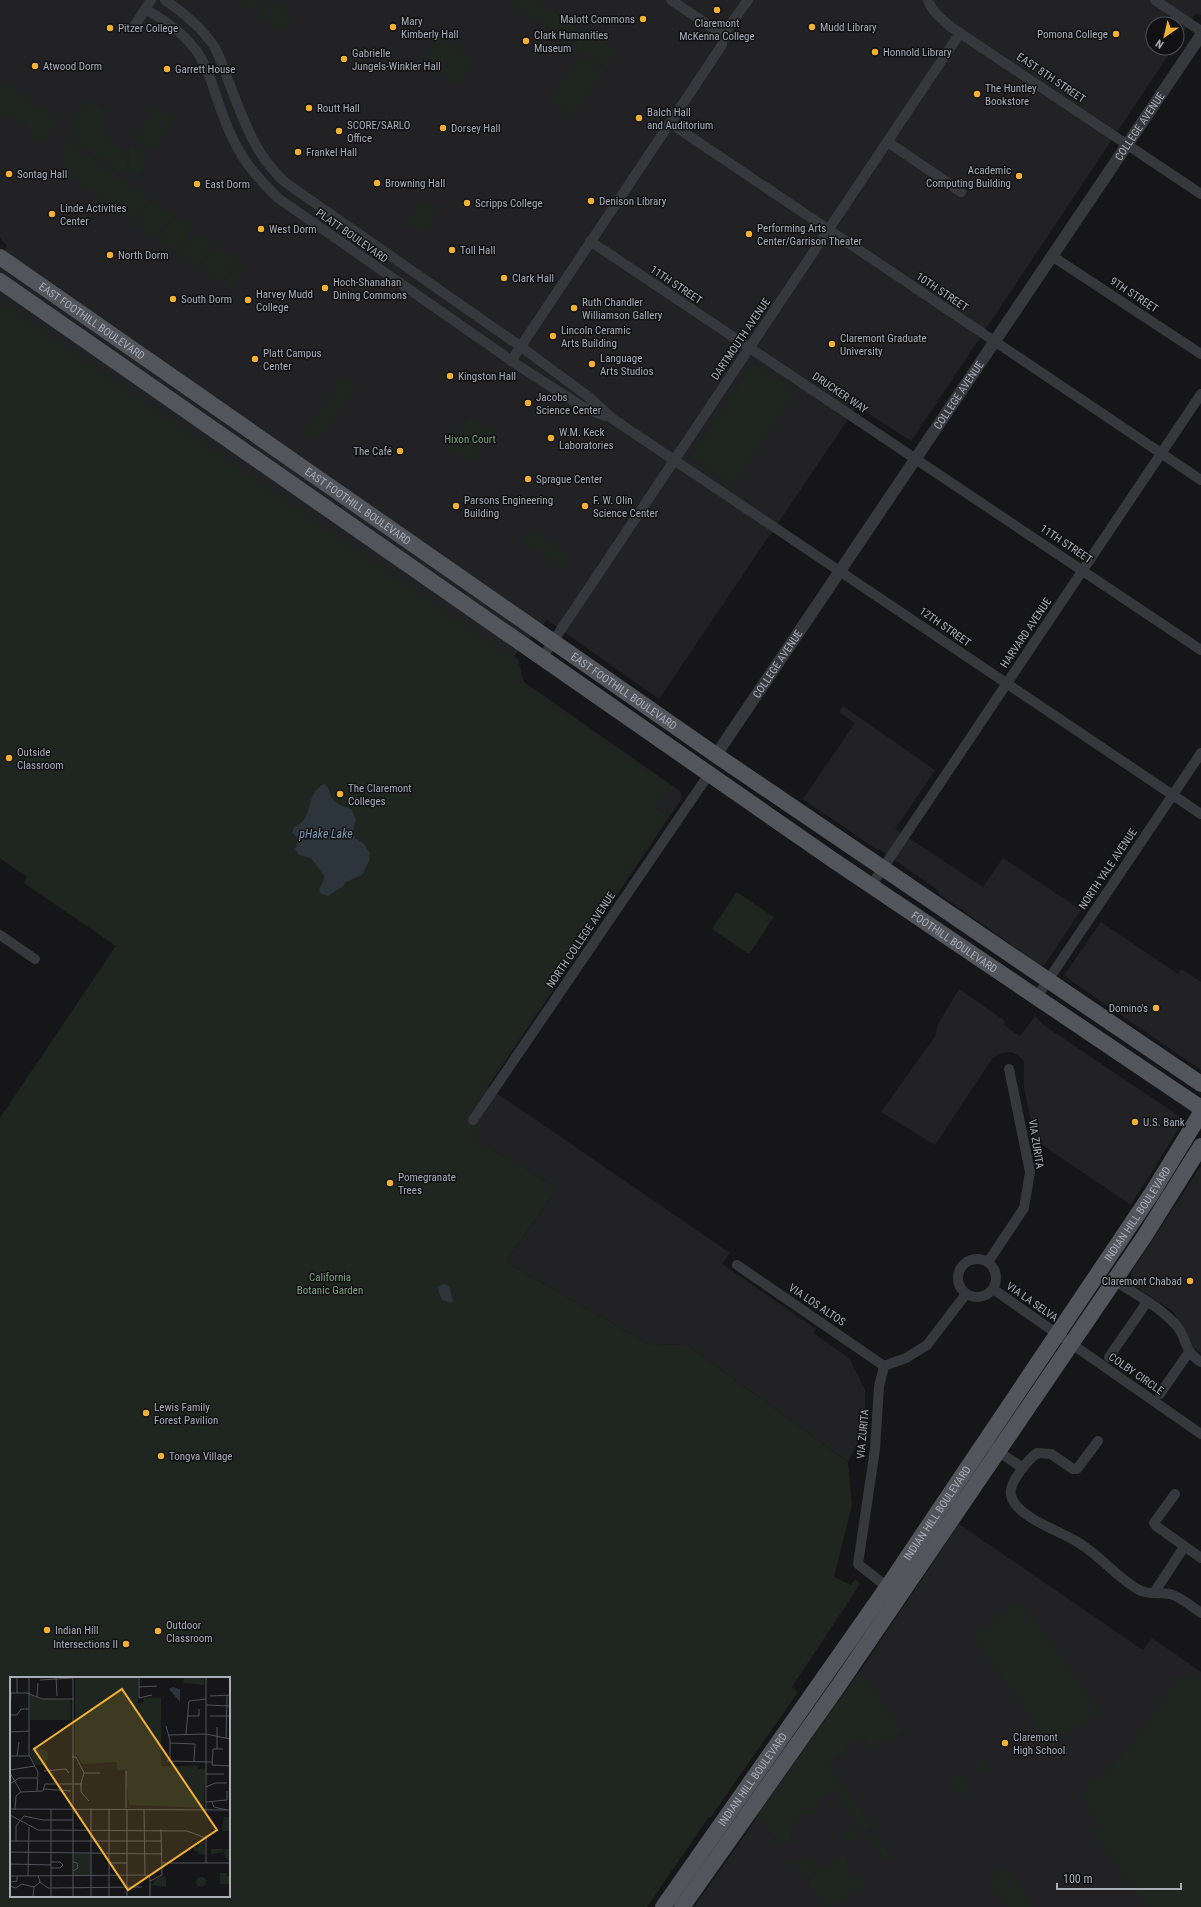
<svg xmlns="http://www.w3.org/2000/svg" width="1201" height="1907" font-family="'Roboto Condensed',sans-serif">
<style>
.built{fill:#222225}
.green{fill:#1e261f;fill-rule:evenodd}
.water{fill:#2c353c}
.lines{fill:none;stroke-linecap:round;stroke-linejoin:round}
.minor{stroke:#37383d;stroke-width:10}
.tertiary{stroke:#37383d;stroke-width:12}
.primary{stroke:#53555c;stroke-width:16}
.poi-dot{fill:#f2b134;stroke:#111113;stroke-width:1.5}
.labels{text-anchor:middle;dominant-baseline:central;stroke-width:3;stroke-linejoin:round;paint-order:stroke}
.poi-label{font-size:11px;fill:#a8adb8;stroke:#111113;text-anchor:start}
.street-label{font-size:11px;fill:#a8adb8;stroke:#111113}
.park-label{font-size:11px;fill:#7fa381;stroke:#111113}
.water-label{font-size:12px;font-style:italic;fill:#7f9bb3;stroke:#111113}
.inset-road{fill:none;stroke:#505258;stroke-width:1}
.view{fill:#f2b134;fill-opacity:0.15;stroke:#f2b134;stroke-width:2}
.inset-edge{fill:none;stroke:#a8adb8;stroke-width:2}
</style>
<rect width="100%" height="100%" fill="#161618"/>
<g class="built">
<path d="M0,0H1201V15L1196,13L1177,42V24H1153V48H1173L911,441L857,406L659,699L547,620L514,656L518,660L524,682L680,791L682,798L488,1087L730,1253L722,1264L816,1329L813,1333L849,1358L865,1390V1428L848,1462L687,1345L649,1344L506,1262L557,1188L472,1138L0,1118L116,946L24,883L27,877L0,858V258L7,246L0,238Z"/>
<path d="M843,706L935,770L895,829L983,887L1003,858L1081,910L1045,964L1042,966L1039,964L938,893V890L879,849L877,850L803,799L855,723L839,712Z"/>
<path d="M1101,922L1178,974L1181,969L1201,982V1070L1067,978L1065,974Z"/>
<path d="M959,989L1004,1020L1005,1026L1020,1036L1035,1016L1042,1024L1179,1116L1181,1120V1125L1131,1205L1035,1140L1024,1088V1062L1019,1056L1011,1052L1001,1053L992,1059L935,1145L881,1112L936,1035L937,1026Z"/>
<path d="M1201,1166V1353L1186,1342L1174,1312L1132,1284L1131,1273Z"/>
<path d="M959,1524L1143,1650L1152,1638L1201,1672V1907H694L860,1671Z"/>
</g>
<g class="green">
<path d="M236,0H260L253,11Z"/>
<path d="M269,0L295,17L284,32L258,15Z"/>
<path d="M506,0H536L578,28L569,42Z"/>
<path d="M582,28L618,51L607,68L571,44Z"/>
<path d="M439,36L475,60L458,85L423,61Z"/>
<path d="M579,55L604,71L572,120L568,118L567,110L558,104L550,105L547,103Z"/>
<path d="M0,80L59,121L43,146L31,137L28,126L24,122L16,119L9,118L0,112Z"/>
<path d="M88,99C98,106 107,109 106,122C106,126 105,130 107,134C115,149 125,141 126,163C126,168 127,171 124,175L74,140L77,135L73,132L76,126L71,123Z"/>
<path d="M156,106L175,118L152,151L134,139Z"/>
<path d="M67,141L149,199L133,221L62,170L65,165L60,161L66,152L61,149Z"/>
<path d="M132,145L146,153L144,156L146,160L143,164L145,166L134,181C128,172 129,159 129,148Z"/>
<path d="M424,198L439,209L422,234L406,223Z"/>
<path d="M152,201L172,215L156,238L137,224Z"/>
<path d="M176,217L192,228L176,252L159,240Z"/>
<path d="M197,232L212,243L197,266L180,255Z"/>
<path d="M215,245L236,260L220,283L200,268Z"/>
<path d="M239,261L247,266L230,291L222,285Z"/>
<path d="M0,302L515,661L519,672V682L670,786L655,808L666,816L478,1098L469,1117L478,1123L473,1138L557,1188L506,1262L649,1344L687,1345L848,1462L852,1505L834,1577L851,1585L855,1579L860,1584L792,1687L798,1692L711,1817L708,1818L647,1907H0V1118L116,946L24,883L27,877L0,858ZM11,1678H229V1896H11Z"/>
<path d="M754,364L796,393L734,486L691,457Z"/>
<path d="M345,376L358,385L319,441L305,432Z"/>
<path d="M470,416L493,432L471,463L448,447Z"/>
<path d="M531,529L571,557L563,569L523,541Z"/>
<path d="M737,892L774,917L749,954L712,929Z"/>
<path d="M1021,1601L1101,1711L1052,1746L973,1637Z"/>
<path d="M860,1671L903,1730L874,1750L866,1739L861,1743L858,1740L833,1758L835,1762L829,1766L872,1825L864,1831L832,1788L819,1802L814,1814C802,1812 795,1816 793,1829L789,1830L793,1838L781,1847L758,1814Z"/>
<path d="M1180,1675L1201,1680V1907H1147L1093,1832L1101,1826L1088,1809L1087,1810L1085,1787L1102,1775L1128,1750Z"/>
<path d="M981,1757L989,1768L986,1779L974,1762Z"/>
<path d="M962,1773L972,1788L963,1795L961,1794L958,1795L950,1785L951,1778L953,1776L955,1778Z"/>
<path d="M846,1829H853L858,1836L846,1845Z"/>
<path d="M873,1831L892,1858L886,1862L868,1836Z"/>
<path d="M844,1853C849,1861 847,1870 851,1876L868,1882L853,1894L852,1893L832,1907H827L809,1885L811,1877Z"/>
<path d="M792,1857L798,1860H818L819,1863L803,1876L790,1859Z"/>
<path d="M1007,1867L1034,1907H1007L988,1881Z"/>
</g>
<g class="water">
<path d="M324,784C330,788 329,792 332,798C334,804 347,807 352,810L356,820L353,831L355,838L364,844L370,853L369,861L362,875L346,882L342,887L328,896L321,894L319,890L324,880V876L311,858L299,855L295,849L297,845V837L292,833L294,827C314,821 305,792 324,784Z"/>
<path d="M444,1284L449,1286L453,1300L451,1303L442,1300L437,1287Z"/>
</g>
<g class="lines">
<g class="minor">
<path d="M165,0C184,13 201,27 214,46C220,57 224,69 228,80C243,118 254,155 286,183L520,346L589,397L613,419L1201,814"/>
<path d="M671,0L723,35"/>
<path d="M928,0C932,12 942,19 951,27L1201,194"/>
<path d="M1155,0L1201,31"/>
<path d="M145,9C164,20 181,31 195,49C208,66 213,88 220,107C234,148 247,168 278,198L522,368L583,407L605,416"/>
<path d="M135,25L151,0"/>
<path d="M670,123L1201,480"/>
<path d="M888,142L961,192"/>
<path d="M590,241L1201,650"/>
<path d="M1052,256L1201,354"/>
<path d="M511,361L722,45L723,35L748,0"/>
<path d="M542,658L960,33"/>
<path d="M871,886L1201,394"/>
<path d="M0,935L35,959"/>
<path d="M1036,998L1201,753"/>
<path d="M473,1120L709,774"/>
<circle cx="977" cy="1278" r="19"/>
<path d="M988,1262L1024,1208L1030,1172L1009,1069"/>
<path d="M737,1265L884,1366"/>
<path d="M1114,1280C1135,1294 1159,1306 1176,1325C1187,1337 1183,1351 1201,1362"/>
<path d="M993,1289L1201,1434"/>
<path d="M1109,1357L1147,1302"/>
<path d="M1160,1394L1189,1352"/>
<path d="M1098,1441L1077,1469H1073L1051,1454L1037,1453C1028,1460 1008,1483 1011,1495C1015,1516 1057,1530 1074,1540C1099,1553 1115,1577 1139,1590C1148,1595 1160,1592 1170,1594C1181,1597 1191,1606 1201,1613"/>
<path d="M984,1442L1023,1468"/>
<path d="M1175,1494L1154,1523L1156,1526L1201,1558"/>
<path d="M891,1590L858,1564L875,1449L879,1387L884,1366L906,1358L927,1345L966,1294"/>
<path d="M1154,1593L1184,1547"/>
</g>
<path class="tertiary" id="s1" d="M716,755L1201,35"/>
<g class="primary">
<path id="s2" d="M0,257L716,755L1201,1084"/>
<path id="s3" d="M0,281L833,860L1201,1108"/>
<path id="s4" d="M663,1907L888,1586L1152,1193L1201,1113"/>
<path d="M682,1907L839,1685L1144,1237L1201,1146"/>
</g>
</g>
<g class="poi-dot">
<circle cx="717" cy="10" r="4"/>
<circle cx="643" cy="19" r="4"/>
<circle cx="393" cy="27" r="4"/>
<circle cx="812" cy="27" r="4"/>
<circle cx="110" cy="28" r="4"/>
<circle cx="1116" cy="34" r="4"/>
<circle cx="526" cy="41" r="4"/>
<circle cx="875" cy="52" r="4"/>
<circle cx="344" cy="59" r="4"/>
<circle cx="35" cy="66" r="4"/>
<circle cx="167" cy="69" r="4"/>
<circle cx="977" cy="94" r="4"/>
<circle cx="309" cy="108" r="4"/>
<circle cx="639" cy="118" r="4"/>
<circle cx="443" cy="128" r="4"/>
<circle cx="339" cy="131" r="4"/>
<circle cx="298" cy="152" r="4"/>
<circle cx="9" cy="174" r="4"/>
<circle cx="1019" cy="176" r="4"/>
<circle cx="377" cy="183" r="4"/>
<circle cx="197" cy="184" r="4"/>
<circle cx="591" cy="201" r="4"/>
<circle cx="467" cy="203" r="4"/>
<circle cx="52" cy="214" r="4"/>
<circle cx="261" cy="229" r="4"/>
<circle cx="749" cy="234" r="4"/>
<circle cx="452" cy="250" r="4"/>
<circle cx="110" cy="255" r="4"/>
<circle cx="504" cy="278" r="4"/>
<circle cx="325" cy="288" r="4"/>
<circle cx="173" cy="299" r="4"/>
<circle cx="248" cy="300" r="4"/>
<circle cx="574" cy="308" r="4"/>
<circle cx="553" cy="336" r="4"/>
<circle cx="832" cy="344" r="4"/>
<circle cx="255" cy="359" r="4"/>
<circle cx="592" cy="364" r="4"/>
<circle cx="450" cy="376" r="4"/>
<circle cx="528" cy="403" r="4"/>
<circle cx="551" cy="438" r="4"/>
<circle cx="400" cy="451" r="4"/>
<circle cx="528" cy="479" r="4"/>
<circle cx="456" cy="506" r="4"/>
<circle cx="585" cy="506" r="4"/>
<circle cx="9" cy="758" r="4"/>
<circle cx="340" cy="794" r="4"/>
<circle cx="1156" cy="1008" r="4"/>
<circle cx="1135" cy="1122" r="4"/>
<circle cx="390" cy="1183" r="4"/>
<circle cx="1190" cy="1281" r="4"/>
<circle cx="146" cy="1413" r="4"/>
<circle cx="161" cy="1456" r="4"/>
<circle cx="47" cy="1630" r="4"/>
<circle cx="158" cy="1631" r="4"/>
<circle cx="126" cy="1644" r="4"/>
<circle cx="1005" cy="1743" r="4"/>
</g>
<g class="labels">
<g class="poi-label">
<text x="635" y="19" text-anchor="end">Malott Commons</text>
<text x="401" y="21">Mary<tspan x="401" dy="13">Kimberly Hall</tspan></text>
<text x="717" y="23" text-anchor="middle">Claremont<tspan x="717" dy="13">McKenna College</tspan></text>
<text x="820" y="27">Mudd Library</text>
<text x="118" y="28">Pitzer College</text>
<text x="1108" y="34" text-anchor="end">Pomona College</text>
<text x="534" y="35">Clark Humanities<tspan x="534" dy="13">Museum</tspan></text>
<text x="883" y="52">Honnold Library</text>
<text x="352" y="53">Gabrielle<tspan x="352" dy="13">Jungels-Winkler Hall</tspan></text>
<text x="43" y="66">Atwood Dorm</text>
<text x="175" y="69">Garrett House</text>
<text x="985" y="88">The Huntley<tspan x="985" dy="13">Bookstore</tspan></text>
<text x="317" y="108">Routt Hall</text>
<text x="647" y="112">Balch Hall<tspan x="647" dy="13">and Auditorium</tspan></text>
<text x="347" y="125">SCORE/SARLO<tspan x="347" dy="13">Office</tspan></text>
<text x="451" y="128">Dorsey Hall</text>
<text x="306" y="152">Frankel Hall</text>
<text x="1011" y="170" text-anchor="end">Academic<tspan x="1011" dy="13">Computing Building</tspan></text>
<text x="17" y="174">Sontag Hall</text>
<text x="385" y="183">Browning Hall</text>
<text x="205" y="184">East Dorm</text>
<text x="599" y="201">Denison Library</text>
<text x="475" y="203">Scripps College</text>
<text x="60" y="208">Linde Activities<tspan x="60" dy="13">Center</tspan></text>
<text x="757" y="228">Performing Arts<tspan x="757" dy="13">Center/Garrison Theater</tspan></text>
<text x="269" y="229">West Dorm</text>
<text x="460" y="250">Toll Hall</text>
<text x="118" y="255">North Dorm</text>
<text x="512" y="278">Clark Hall</text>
<text x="333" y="282">Hoch-Shanahan<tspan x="333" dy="13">Dining Commons</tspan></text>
<text x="256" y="294">Harvey Mudd<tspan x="256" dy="13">College</tspan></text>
<text x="181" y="299">South Dorm</text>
<text x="582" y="302">Ruth Chandler<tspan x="582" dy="13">Williamson Gallery</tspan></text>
<text x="561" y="330">Lincoln Ceramic<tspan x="561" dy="13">Arts Building</tspan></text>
<text x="840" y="338">Claremont Graduate<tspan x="840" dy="13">University</tspan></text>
<text x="263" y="353">Platt Campus<tspan x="263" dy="13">Center</tspan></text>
<text x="600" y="358">Language<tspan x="600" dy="13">Arts Studios</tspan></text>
<text x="458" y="376">Kingston Hall</text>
<text x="536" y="397">Jacobs<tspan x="536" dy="13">Science Center</tspan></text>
<text x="559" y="432">W.M. Keck<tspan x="559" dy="13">Laboratories</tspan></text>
<text x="392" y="451" text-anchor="end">The Café</text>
<text x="536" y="479">Sprague Center</text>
<text x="464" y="500">Parsons Engineering<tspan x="464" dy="13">Building</tspan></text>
<text x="593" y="500">F. W. Olin<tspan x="593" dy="13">Science Center</tspan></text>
<text x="17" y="752">Outside<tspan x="17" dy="13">Classroom</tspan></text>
<text x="348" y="788">The Claremont<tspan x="348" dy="13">Colleges</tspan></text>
<text x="1148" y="1008" text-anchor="end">Domino's</text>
<text x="1143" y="1122">U.S. Bank</text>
<text x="398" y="1177">Pomegranate<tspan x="398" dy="13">Trees</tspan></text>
<text x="1182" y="1281" text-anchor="end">Claremont Chabad</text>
<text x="154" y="1407">Lewis Family<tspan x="154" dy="13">Forest Pavilion</tspan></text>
<text x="169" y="1456">Tongva Village</text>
<text x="166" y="1625">Outdoor<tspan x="166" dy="13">Classroom</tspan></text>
<text x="55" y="1630">Indian Hill</text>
<text x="118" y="1644" text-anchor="end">Intersections II</text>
<text x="1013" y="1737">Claremont<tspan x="1013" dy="13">High School</tspan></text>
</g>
<g class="street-label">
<text transform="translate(1051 78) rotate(34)">EAST 8TH STREET</text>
<text stroke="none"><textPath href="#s1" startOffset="758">COLLEGE AVENUE</textPath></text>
<text transform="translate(352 236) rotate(35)">PLATT BOULEVARD</text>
<text transform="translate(676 285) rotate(34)">11TH STREET</text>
<text transform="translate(942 292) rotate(34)">10TH STREET</text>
<text transform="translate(1134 295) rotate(33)">9TH STREET</text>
<text stroke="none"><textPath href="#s2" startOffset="112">EAST FOOTHILL BOULEVARD</textPath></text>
<text transform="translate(741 339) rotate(-56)">DARTMOUTH AVENUE</text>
<text transform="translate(840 393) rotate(34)">DRUCKER WAY</text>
<text stroke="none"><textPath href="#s1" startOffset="434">COLLEGE AVENUE</textPath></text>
<text stroke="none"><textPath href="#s2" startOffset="436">EAST FOOTHILL BOULEVARD</textPath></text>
<text transform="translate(1066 544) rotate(34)">11TH STREET</text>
<text transform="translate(945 627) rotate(35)">12TH STREET</text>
<text transform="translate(1026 633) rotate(-56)">HARVARD AVENUE</text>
<text stroke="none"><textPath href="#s1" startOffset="110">COLLEGE AVENUE</textPath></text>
<text stroke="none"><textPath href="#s2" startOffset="760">EAST FOOTHILL BOULEVARD</textPath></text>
<text transform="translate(1108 869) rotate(-56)">NORTH YALE AVENUE</text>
<text transform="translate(581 940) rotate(-56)">NORTH COLLEGE AVENUE</text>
<text stroke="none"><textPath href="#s3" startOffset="1161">FOOTHILL BOULEVARD</textPath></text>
<text transform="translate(1036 1144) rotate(81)">VIA ZURITA</text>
<text stroke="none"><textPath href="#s4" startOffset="840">INDIAN HILL BOULEVARD</textPath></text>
<text transform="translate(1032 1302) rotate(35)">VIA LA SELVA</text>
<text transform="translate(817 1305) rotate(34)">VIA LOS ALTOS</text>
<text transform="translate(1136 1374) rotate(35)">COLBY CIRCLE</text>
<text transform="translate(863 1434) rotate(-85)">VIA ZURITA</text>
<text stroke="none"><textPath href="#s4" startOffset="480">INDIAN HILL BOULEVARD</textPath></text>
<text stroke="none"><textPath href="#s4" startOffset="156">INDIAN HILL BOULEVARD</textPath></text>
</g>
<g class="park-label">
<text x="470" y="439">Hixon Court</text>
<text x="330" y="1277">California<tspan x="330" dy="13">Botanic Garden</tspan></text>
</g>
<g class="water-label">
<text x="326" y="834">pHake Lake</text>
</g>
</g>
<g transform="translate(10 1677)">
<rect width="220" height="220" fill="#161618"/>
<path d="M65,0H128V27L133,25L134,21L151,20V89H188V92H195L194,131L119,128L115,93H107V85L72,87L67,78L65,79ZM174,0H194V8L173,6ZM20,18L27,21L60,23L61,43H20ZM24,68L38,75L37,88H26L20,77ZM214,140H220V154H212ZM188,165H195V178L188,177V174H184V170H188ZM201,172H213L214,175L215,172H220V182L215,181L214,175L201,177ZM64,177H80L81,198H64ZM210,196H217V199H220V207H210ZM156,199V210L141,208L148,201ZM186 205a5 5 0 1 1 10 0a5 5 0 1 1-10 0Z" fill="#1e261f"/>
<path d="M163,10L170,12V25L159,12Z" fill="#2c353c"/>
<path class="inset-road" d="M7,0V16M19,0V78L28,95L27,114M46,0L47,19M129,0V10L147,9M196,0V134M30,3L63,1M129,10V21L142,18M0,16H17L32,22H63M1,16L0,38H7L11,32H19M200,19L220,18M27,20L28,6M196,28L220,29M178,39H189V32M200,39H220M156,49L160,63V84M207,50V72M0,55L19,54M176,57L179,24L196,22M158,58L196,57L220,62M216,62L217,18M160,66L185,67L184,84M213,72H203L202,88L220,89M0,79H19M7,79L9,65M62,80H66L74,96L71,106M157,84L202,85M0,93L25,89M34,94L56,92L59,96M0,96L11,115M74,96H90M196,97H214M0,107L9,101H27M71,109V106V115L79,124M196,110L205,106H217M34,112L61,114M196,125L217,123V114M202,125L204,130L217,133M81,131V220M99,131V220M116,131V94M0,132L220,133M41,132V220M134,132L135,198M5,133L6,119L11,115L33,114L35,107H70M117,133V220M0,138L28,153L177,154L196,161M196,158V186M0,164H151M6,164V149L14,139L33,143H63M0,175L151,177M41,185H50L53,188L50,191H41M63,185L67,186L68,191L63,194M99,186H117M152,186H220M0,187L41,188M28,198L30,205L38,211L132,210M0,199L137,198L140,201V220M18,199L19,150M140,204L152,198L151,152M0,205L7,204V199M0,209L6,211L12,207L24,210M23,220L24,210L30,205M63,220V0"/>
<path class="view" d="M112,12L207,153L118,213L24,72Z"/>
<rect width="220" height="220" class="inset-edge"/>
</g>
<g transform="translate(1165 36) rotate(214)"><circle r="19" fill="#111113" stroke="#4d4f55"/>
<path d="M0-3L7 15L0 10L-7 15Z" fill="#f2b134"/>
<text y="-6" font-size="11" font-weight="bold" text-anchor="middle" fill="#a8adb8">N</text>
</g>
<path d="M1057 1883v6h124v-6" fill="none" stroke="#a8adb8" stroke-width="2"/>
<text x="1063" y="1883" font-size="12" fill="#a8adb8" stroke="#111113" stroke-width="3" paint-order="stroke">100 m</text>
</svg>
